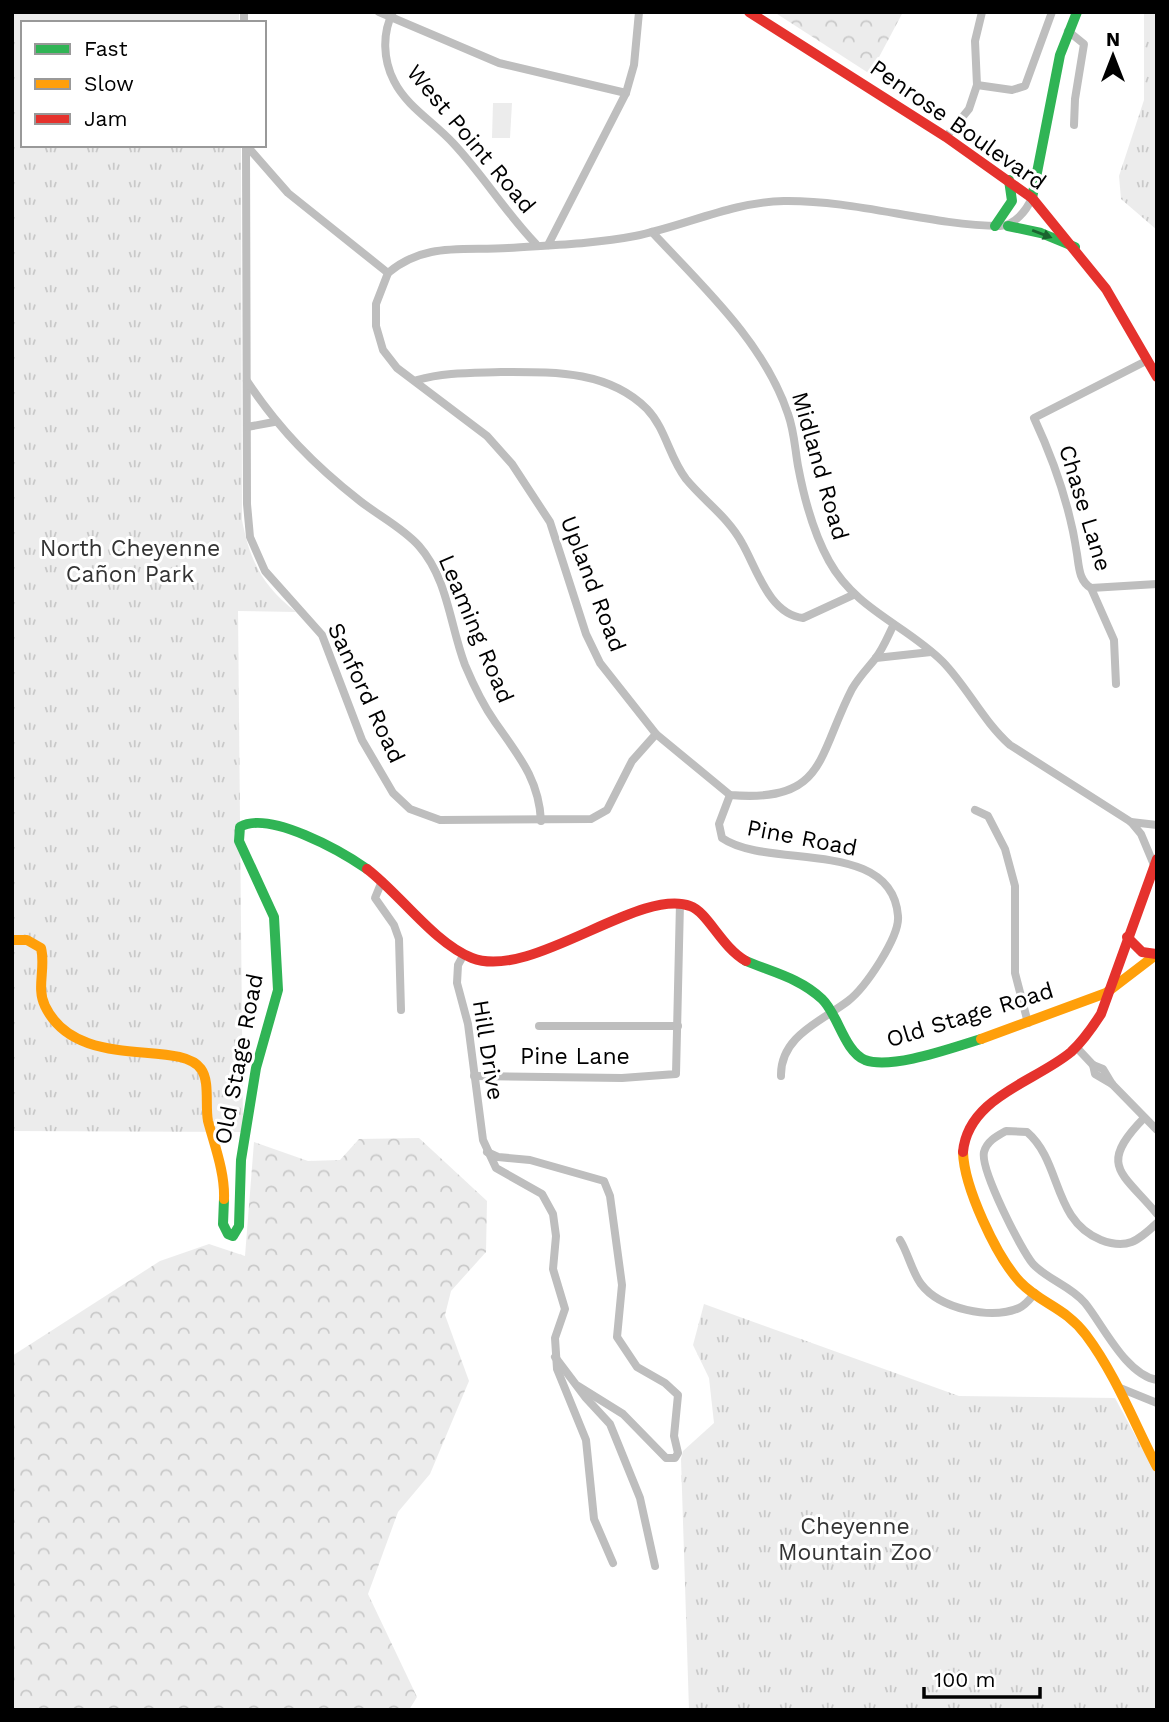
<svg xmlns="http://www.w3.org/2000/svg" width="1169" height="1722" font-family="'Work Sans',sans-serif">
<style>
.grass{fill:url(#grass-tufts)}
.forest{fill:url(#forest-crowns)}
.garden{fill:#ececec}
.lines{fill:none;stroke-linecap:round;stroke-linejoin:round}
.street{stroke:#bebebe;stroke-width:8}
.fast{stroke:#30b455;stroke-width:10}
.slow{stroke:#ff9f0a;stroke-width:10}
.jam{stroke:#e5322d;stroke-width:10}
.oneway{fill:#1a632f}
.labels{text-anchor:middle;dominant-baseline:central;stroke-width:6;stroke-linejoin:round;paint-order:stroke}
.street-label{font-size:23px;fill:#000;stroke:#fff}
.park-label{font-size:23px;fill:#333;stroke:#fff}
</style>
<defs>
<pattern id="grass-tufts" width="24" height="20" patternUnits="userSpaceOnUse" patternTransform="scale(1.75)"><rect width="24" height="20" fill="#ececec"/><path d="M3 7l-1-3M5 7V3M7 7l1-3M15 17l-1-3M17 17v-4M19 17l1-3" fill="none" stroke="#c9c9c9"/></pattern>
<pattern id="forest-crowns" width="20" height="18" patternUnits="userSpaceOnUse" patternTransform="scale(1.75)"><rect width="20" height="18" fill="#ececec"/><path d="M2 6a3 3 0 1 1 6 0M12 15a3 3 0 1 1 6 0" fill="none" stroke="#c9c9c9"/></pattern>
</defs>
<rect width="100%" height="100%" fill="#fff"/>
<g class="grass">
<path d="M12,12H239V23H23V145H241L242,520C250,562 263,586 296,612L238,611L243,1132L12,1131Z"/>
<path d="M1144,12H1157V230L1121,199L1119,176L1144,100Z"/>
<path d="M704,1304L959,1396L1115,1398L1157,1476V1710H689L681,1459L683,1451L714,1423L709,1378L693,1345Z"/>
</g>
<g class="forest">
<path d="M774,12H903L870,74Z"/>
<path d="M419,1138L487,1201L486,1252L451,1291L445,1315L469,1381L430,1474L398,1512L368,1594L417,1697L409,1710H12V1356L160,1261L209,1244L245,1256L254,1142L308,1161L340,1160L359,1139Z"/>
</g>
<path class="garden" d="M493,103H512L510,138H492Z"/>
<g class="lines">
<g class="street">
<path d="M244,12V23"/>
<path d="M379,12L499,63L626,93"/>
<path d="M393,12C382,33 383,60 394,81C407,107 434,122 453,143C483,175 506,213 536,244"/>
<path d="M1068,31L1084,44L1075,99L1074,125"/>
<path d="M977,85L1012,90L1025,86L1052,12"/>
<path d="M946,137L969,109L977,85L975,41L982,12"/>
<path d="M246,145L247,504L250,537L265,571L322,635L362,740L393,793L410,809L440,820L591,819L607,810L632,761L656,734"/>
<path d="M246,145L288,193L388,273C424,242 464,251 508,248C550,245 593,244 635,236C685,226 732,202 784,201C857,200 928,225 1000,226C1015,225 1026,211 1032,198"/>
<path d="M652,232C702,286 764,342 788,414C794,430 795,449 798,466C804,498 813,532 829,561C856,610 906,625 943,662C968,688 983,721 1010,745L1131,822L1141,834L1154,865"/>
<path d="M548,245L626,93L634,65L639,12"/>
<path d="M388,273L376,304V326L383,350L397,368L487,436L512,464L550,522L586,634L600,663L656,734L730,795C826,803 817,757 852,689C859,677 867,669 875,659C883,649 888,636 893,626"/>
<path d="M1148,360L1034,418C1054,461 1070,506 1077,554C1079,567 1079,581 1091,588L1157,584"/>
<path d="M417,380C445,372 472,373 501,372C553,372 608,370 647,409C666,429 669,457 686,479C704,501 728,517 742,543C757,569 769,614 803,618L853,595"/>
<path d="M247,381C279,429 314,465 360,501C379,516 403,528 419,546C448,579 450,626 465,665C473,684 483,705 495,722C518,755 539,779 541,821"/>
<path d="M247,427L274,422"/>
<path d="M1091,588L1114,640L1116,684"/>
<path d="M876,658L931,652"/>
<path d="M730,795L719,824L722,838C768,870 892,837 898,916C900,937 865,988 848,1001C822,1021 780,1036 781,1076"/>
<path d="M975,810L988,816L1005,849L1015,886V973L1028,1023"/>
<path d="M1131,822L1157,825"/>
<path d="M382,881L375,898L394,925L399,939L401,1010"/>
<path d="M464,954L458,965L457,983L468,1024L483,1140L496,1168L542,1194L553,1214L556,1236L553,1269L565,1309L555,1338L557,1369L586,1440L594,1519L613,1563"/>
<path d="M539,1026H678"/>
<path d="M1078,1049L1093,1065L1103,1069L1112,1084L1157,1130"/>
<path d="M1093,1065L1095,1074L1112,1084"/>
<path d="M474,1076L622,1078L676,1074L680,903"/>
<path d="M1144,1118C1097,1166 1122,1172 1157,1214"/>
<path d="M487,1152L498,1157L530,1160L604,1181L610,1196L622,1285L617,1337L637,1367L665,1383L678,1395L674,1436L678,1453L675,1458H666L623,1414L578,1386"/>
<path d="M1157,1223C1138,1241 1127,1250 1101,1240C1052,1220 1062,1162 1027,1132L1006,1131C997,1136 987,1141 984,1152C980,1169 1021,1250 1033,1264C1048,1280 1071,1286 1085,1303C1103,1325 1126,1375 1157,1380"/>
<path d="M900,1240C908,1253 912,1272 921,1284C940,1309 991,1320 1019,1308C1026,1305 1030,1299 1035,1293"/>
<path d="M555,1357L586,1398L610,1424L640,1498L655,1566"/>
<path d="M1120,1388L1157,1403"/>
</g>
<g class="fast">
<path d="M1032,198L1060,55L1077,12"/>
<path d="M995,226L1012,201L1009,180"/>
<path d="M1008,226L1041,233L1075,247"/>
<path d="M746,961C772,972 800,978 822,999C838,1014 844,1051 865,1060C892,1070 954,1047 981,1039"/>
<path d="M224,1199L223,1224L228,1234L233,1236L239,1226L241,1160L256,1068L278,990L274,917L239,841L240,827C269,810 341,851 367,869"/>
</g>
<g class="slow">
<path d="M12,940H27L41,948C46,968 36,988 45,1006C77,1073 179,1038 201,1069C210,1081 205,1106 208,1121C215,1147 225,1173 224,1199"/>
<path d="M981,1039L1106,993L1157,954"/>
<path d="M963,1152C964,1187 996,1256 1020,1282C1041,1304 1065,1307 1086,1335C1116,1375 1134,1423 1157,1467"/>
</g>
<g class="jam">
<path d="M749,12L946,137L1032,198L1106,289L1157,377"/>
<path d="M367,869C400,894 434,943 472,958C531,981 639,887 690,906C708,912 721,947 746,961"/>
<path d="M1127,937L1142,952L1156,954"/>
<path d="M963,1152C968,1097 1035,1082 1071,1052C1083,1041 1092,1028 1101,1014L1157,859"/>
</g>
</g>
<defs><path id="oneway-solid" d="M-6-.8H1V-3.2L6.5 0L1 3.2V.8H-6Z" transform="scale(1.75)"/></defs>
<use class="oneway" href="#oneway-solid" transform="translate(1042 234) rotate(21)"/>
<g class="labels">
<g class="street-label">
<text transform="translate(958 125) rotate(35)">Penrose Boulevard</text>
<text transform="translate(471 139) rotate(50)">West Point Road</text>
<text transform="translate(820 466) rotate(74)">Midland Road</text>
<text transform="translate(1085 508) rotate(73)">Chase Lane</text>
<text transform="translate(593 584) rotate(69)">Upland Road</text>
<text transform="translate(476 629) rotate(67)">Leaming Road</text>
<text transform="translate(366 693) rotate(65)">Sanford Road</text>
<text transform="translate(802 838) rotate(11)">Pine Road</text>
<text transform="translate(970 1015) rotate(-17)">Old Stage Road</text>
<text transform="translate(488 1050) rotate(81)">Hill Drive</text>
<text x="575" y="1056">Pine Lane</text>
<text transform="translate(239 1059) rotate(-79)">Old Stage Road</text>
</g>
<g class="park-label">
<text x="130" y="548">North Cheyenne<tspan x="130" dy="26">Cañon Park</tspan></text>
<text x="855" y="1526">Cheyenne<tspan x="855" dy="26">Mountain Zoo</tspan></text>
</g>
</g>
<rect width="1169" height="1722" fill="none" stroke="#000000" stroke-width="28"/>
<rect x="21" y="21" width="245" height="126" fill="#ffffff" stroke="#999999" stroke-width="2"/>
<rect x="35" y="44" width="35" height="10" fill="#30b455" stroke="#999999" stroke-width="2"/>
<text x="84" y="56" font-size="21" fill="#000000">Fast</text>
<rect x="35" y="79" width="35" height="10" fill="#ff9f0a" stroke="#999999" stroke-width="2"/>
<text x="84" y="91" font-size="21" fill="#000000">Slow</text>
<rect x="35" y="114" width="35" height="10" fill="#e5322d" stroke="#999999" stroke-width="2"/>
<text x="84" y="126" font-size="21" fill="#000000">Jam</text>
<g transform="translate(1113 56)" stroke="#ffffff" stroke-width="5" paint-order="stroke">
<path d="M0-5L12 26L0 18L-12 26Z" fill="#000000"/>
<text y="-10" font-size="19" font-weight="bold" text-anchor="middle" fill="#000000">N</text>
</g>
<path d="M924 1687v10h116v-10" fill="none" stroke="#000000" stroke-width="3.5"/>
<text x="934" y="1687" font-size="21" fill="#000000" stroke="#ffffff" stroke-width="5" paint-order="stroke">100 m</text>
</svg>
